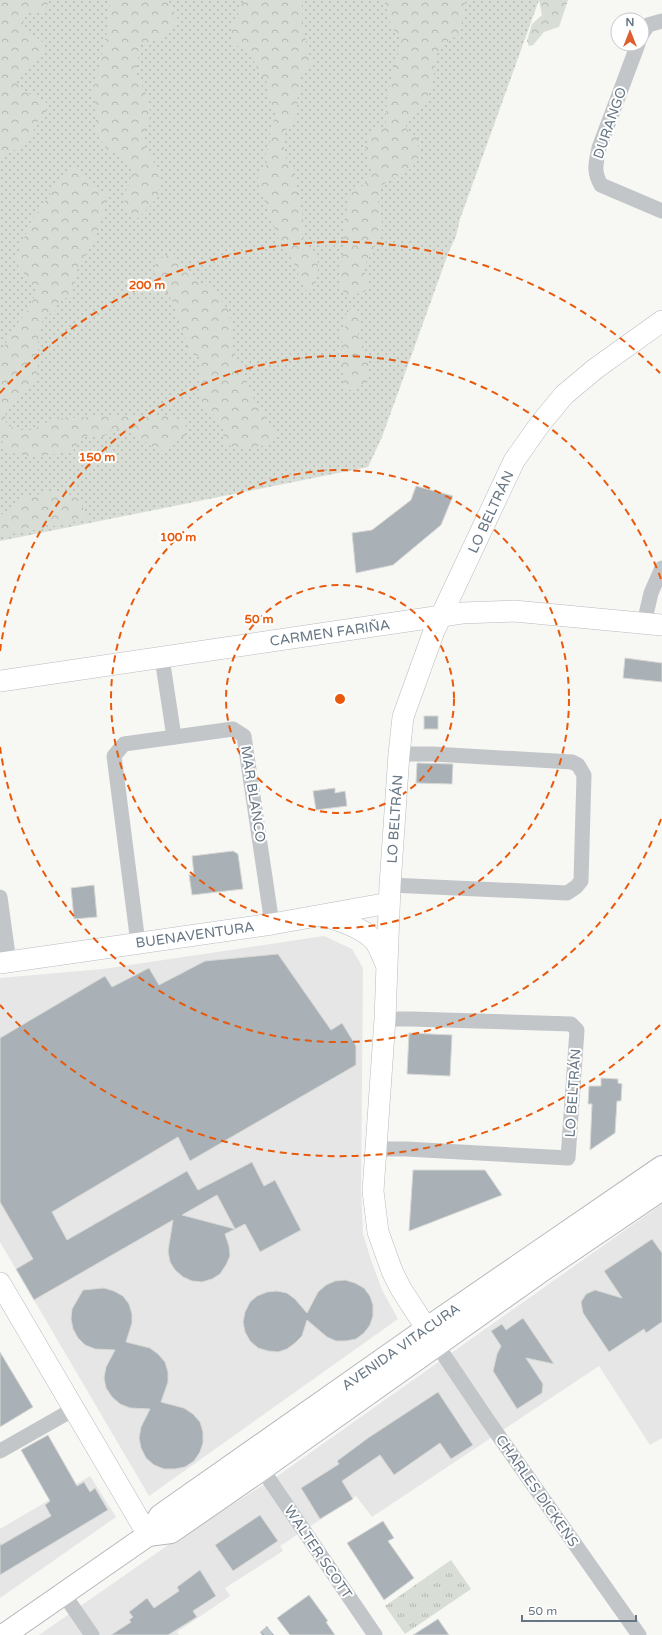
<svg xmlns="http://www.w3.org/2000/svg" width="662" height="1635" font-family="'Varela Round',sans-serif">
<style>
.built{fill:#e5e6e5}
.grass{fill:url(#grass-dots)}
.forest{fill:url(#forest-crowns)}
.park{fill:url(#park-tufts)}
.water{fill:url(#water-waves)}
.building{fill:#a9b1b6;stroke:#d8d9d6}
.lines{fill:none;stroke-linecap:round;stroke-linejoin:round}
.secondary-casing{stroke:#b7bbc0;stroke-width:22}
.primary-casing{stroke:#b5b9bd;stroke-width:24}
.street{stroke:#c2c6c9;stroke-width:15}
.secondary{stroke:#fff;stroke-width:21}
.primary{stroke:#fff;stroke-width:22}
.ring{fill:none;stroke:#e8590c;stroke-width:2;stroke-dasharray:7 5}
.labels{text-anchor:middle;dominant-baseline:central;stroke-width:4;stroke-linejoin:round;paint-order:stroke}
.street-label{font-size:14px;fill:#677684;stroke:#fff}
.centre{fill:#e8590c;stroke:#fff;stroke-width:2}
.ring-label{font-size:12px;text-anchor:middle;font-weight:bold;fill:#e8590c;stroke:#fff;stroke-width:4;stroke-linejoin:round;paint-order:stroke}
</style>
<defs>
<pattern id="grass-dots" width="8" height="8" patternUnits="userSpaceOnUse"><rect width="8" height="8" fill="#d8ded5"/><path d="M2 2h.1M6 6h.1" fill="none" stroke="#b3b9b2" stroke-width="1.8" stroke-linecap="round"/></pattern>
<pattern id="forest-crowns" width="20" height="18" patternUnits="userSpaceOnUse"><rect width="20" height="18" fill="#d8ded5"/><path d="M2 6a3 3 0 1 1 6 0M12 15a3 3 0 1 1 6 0" fill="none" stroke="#b3b9b2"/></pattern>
<pattern id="park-tufts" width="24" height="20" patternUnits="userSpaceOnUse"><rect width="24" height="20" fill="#d8ded5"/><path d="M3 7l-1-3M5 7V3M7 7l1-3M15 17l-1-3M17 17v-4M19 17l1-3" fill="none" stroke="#b3b9b2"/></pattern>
<pattern id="water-waves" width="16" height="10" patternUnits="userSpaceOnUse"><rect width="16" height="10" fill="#bcc6cb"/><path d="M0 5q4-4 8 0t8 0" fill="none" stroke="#9da5aa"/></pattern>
</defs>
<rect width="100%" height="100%" fill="#f7f7f4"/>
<g class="built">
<path d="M324,936L352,949L363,968L361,1188L363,1234L371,1260L382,1290L398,1319L149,1496L0,1242V978L103,969Z"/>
<path d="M662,1204V1438L650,1445L599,1366L372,1517L356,1496L280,1546L283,1551L225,1588L230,1596L177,1632L179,1635H39L171,1543L276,1477Z"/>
<path d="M90,1476L116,1517L0,1598V1529Z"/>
</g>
<path class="grass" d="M0,0H539L460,219L456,236L448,254L382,437L368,467L0,541Z"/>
<g class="forest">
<path d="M0,0H50L44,11L24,12L23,31L45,42V55L36,61L15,82L28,93L46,101V116L37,122L29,142L0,158Z"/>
<path d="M110,0H168L179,21L162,38L140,45L136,73L146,94L151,114L144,132L147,153L160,170L158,197L139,218L130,216L124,204L126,190L134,169L124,158L107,150L97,135L93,92L108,27Z"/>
<path d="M244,0H302L303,29L312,65L300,73L302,84L298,94L297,113L294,119L287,127L283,142L285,156L294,173L303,218L304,247L317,252L318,272L316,283L306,291L289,253L278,238L257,180L267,164L265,156L270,143V132L277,112L269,100L266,78L261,77L249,50L231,44L232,24Z"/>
<path d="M384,0H467L463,13V26L459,34L445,44L437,53L433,80L425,104L417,114L406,121V129L418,138L419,157L411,169L382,185L378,203L383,227L374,249L367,259L364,272L369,278L366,291L349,296L339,288V273L344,248L343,226L352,187L364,186L372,172L365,146L371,132L386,125C385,95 393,70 402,42L391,26Z"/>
<path d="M539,0H568L559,27L544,32L533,45L529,46L527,41L532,24L542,15Z"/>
<path d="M76,167L91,184L109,195L94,242L78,267L72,296L60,300C58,303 57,308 54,311C51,314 45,316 43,320C33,340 44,368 32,383C20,397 0,402 7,425L18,430H31L53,419L115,416L134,417L165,416L186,421L185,436L172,440L169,446L163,451L151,446L130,430L112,429L103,437L86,436L79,441L73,451C55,454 20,462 6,448C3,445 2,440 0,437V355L12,330L29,309L37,291L15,262L30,223L62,177Z"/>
<path d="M173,253L179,265L193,280L214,289L230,313L233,349L240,369L253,397L275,434L269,445L258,446L246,450L224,444L223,427L216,416L199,404L200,357L187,351V341L181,328L173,302L158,280L155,260Z"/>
<path d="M356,309L361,313L358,335L369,358V378L366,383L358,388L350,390C339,387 342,377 344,368L340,363L342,347L341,333L345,329V320L347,310Z"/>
<path d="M55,491C78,495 80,497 87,519L0,537V515L13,509L20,498Z"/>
</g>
<path class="park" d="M451,1560L471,1589L405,1634L385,1606Z"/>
<path class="water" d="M267,1626L274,1635H262L260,1632Z"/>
<g class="building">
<path d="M416,486L453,496L441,525L393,565L356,573L352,533L372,530L411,500Z"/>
<path d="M625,658L662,663V682L623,678Z"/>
<rect x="424" y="716" width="14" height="13"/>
<path d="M417,763L453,764L452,784L416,783Z"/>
<path d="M335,788V793L345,791L347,806L316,810L313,791Z"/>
<path d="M233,851L238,854L243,889L192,895L189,875H194L192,856Z"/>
<path d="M94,885L97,917L74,919L71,888Z"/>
<path d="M278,954L331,1030L342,1023L356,1046V1065L190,1161L178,1137L52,1212L67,1240L187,1171L198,1190L252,1162L264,1186L275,1180L301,1230L260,1252L245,1224L235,1229L217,1195L182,1215L235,1229L225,1234L229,1246L230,1256L226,1265L220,1274L212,1279L202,1282L192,1281L183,1277L175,1270L170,1262L168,1251L173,1220L34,1300L16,1269L33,1259L0,1202V1038L105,976L112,987L149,968L159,985L205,961Z"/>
<path d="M409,1033L452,1035L450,1076L407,1074Z"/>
<path d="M601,1078L618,1079V1083L622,1084L621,1101H617L615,1133L590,1150L592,1104H588L589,1086H601Z"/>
<path d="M413,1170H485L502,1195L409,1231Z"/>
<path d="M652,1239L662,1253V1322L646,1333L644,1329L609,1352L583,1313L581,1302L586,1294L595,1290L622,1298L604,1271Z"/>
<path d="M345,1280L355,1283L364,1288L370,1296L373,1305V1316L370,1325L364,1333L356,1339L346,1341H336L327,1337L307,1320L302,1336L295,1343L287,1349L278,1352L268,1351L258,1348L250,1341L245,1332L243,1322L245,1312L250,1302L257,1296L267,1292L277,1291L287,1293L295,1299L307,1313L318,1292L326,1285L335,1281Z"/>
<path d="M104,1288L114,1291L123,1296L129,1304L132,1314V1323L126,1342L150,1348L158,1354L165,1362L168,1372V1382L161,1402L184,1408L193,1414L200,1422L203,1432V1443L200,1452L194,1461L185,1467L175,1469H164L154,1465L146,1458L141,1448L139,1438L141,1427L150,1409L130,1408L120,1404L112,1397L106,1388L104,1378L106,1367L115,1350L95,1349L85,1345L78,1338L73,1329L71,1319L72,1309L83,1290Z"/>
<path d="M523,1318L554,1364L526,1358L543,1384L542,1393L517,1409L493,1371L497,1354L501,1346L491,1331L502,1324L506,1330Z"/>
<path d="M0,1352L33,1407L0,1427Z"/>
<path d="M438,1392L473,1445L451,1459L440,1443L394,1475L380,1455L342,1481L353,1499L320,1519L301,1488L339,1464L337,1461L368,1438Z"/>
<path d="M48,1435L77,1486L84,1482L90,1492L95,1488L108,1510L0,1575V1543L1,1545L51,1516L45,1505L50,1501L21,1450Z"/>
<path d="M260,1515L278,1541L233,1571L215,1545Z"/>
<path d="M383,1521L394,1538L388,1541L414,1578L384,1600L347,1543Z"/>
<path d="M200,1570L216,1596L193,1611L197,1617L168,1635H111L131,1622L129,1620L133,1617L129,1612L147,1598L154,1608L179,1591L177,1587Z"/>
<path d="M309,1595L328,1621L326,1622L335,1635H290L277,1618Z"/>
<path d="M438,1619L449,1635H413Z"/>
</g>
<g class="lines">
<defs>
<g id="secondary">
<path d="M0,681L462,613L514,611L662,625"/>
<path d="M324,916C341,921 360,927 373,939C379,945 382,956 386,964"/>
<path d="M0,963L272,924L389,903"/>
<path d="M0,1283L148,1535"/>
<path d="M436,1343L401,1289L392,1271L378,1232L373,1191L385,1019L390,885L399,754L403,717L434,631L514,461L540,424L564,395L595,369L662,321"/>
</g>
<g id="primary">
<path d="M148,1535L160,1516L167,1511L426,1329L662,1167"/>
<path d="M4,1635L148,1535L171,1532L262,1469L544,1269L662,1189"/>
</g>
</defs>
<use href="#secondary" class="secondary-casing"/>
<use href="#primary" class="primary-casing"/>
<g class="street">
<path d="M642,34L648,25L662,21"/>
<path d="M638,44L599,148C596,163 593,171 601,185L662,211"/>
<path d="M644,623L651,593L662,568"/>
<path d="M162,658L174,737"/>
<path d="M390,885L567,893L576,887L581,881L584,775L578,765L572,762L433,754H399"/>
<path d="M0,897L9,962"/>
<path d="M138,943L114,756L124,744L233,729L244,736L272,924"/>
<path d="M377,1149H406L568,1158L577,1030L571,1024L411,1019H385"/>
<path d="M437,1345L491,1425L639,1635"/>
<path d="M0,1451L74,1409"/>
<path d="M262,1469L375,1635"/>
<path d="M63,1593L92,1635"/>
</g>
<use href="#secondary" class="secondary"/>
<use href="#primary" class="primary"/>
</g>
<g class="ring">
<circle cx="340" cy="699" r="114"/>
<circle cx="340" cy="699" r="229"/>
<path d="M661 819A343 343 0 0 1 0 747M0 651A343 343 0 0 1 661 579"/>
<path d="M660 1025A457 457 0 0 1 0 1005M0 393A457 457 0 0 1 660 373"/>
</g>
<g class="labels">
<g class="street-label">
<text transform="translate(610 123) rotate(-71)">DURANGO</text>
<text transform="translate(491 512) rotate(-65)">LO BELTRÁN</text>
<text transform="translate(330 633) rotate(-8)">CARMEN FARIÑA</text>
<text transform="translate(253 794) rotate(81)">MAR BLANCO</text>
<text transform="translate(395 819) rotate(-86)">LO BELTRÁN</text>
<text transform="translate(195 935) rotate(-8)">BUENAVENTURA</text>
<text transform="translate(573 1093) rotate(-86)">LO BELTRÁN</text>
<text transform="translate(401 1347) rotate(-35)">AVENIDA VITACURA</text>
<text transform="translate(537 1491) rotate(55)">CHARLES DICKENS</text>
<text transform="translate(318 1552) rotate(56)">WALTER SCOTT</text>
</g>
</g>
<circle cx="340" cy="699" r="6" class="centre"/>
<g class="ring-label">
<text x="147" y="289">200 m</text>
<text x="97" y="461">150 m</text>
<text x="178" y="541">100 m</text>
<text x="259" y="623">50 m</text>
</g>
<g transform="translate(630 32)"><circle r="19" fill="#ffffff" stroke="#c2c8ce"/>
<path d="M0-3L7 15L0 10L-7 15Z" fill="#dd5e2e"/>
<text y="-6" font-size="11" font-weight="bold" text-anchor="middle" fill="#677684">N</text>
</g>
<path d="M522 1615v6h114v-6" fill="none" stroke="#677684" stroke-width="2"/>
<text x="528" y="1615" font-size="12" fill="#677684" stroke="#ffffff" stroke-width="3" paint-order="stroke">50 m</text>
</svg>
